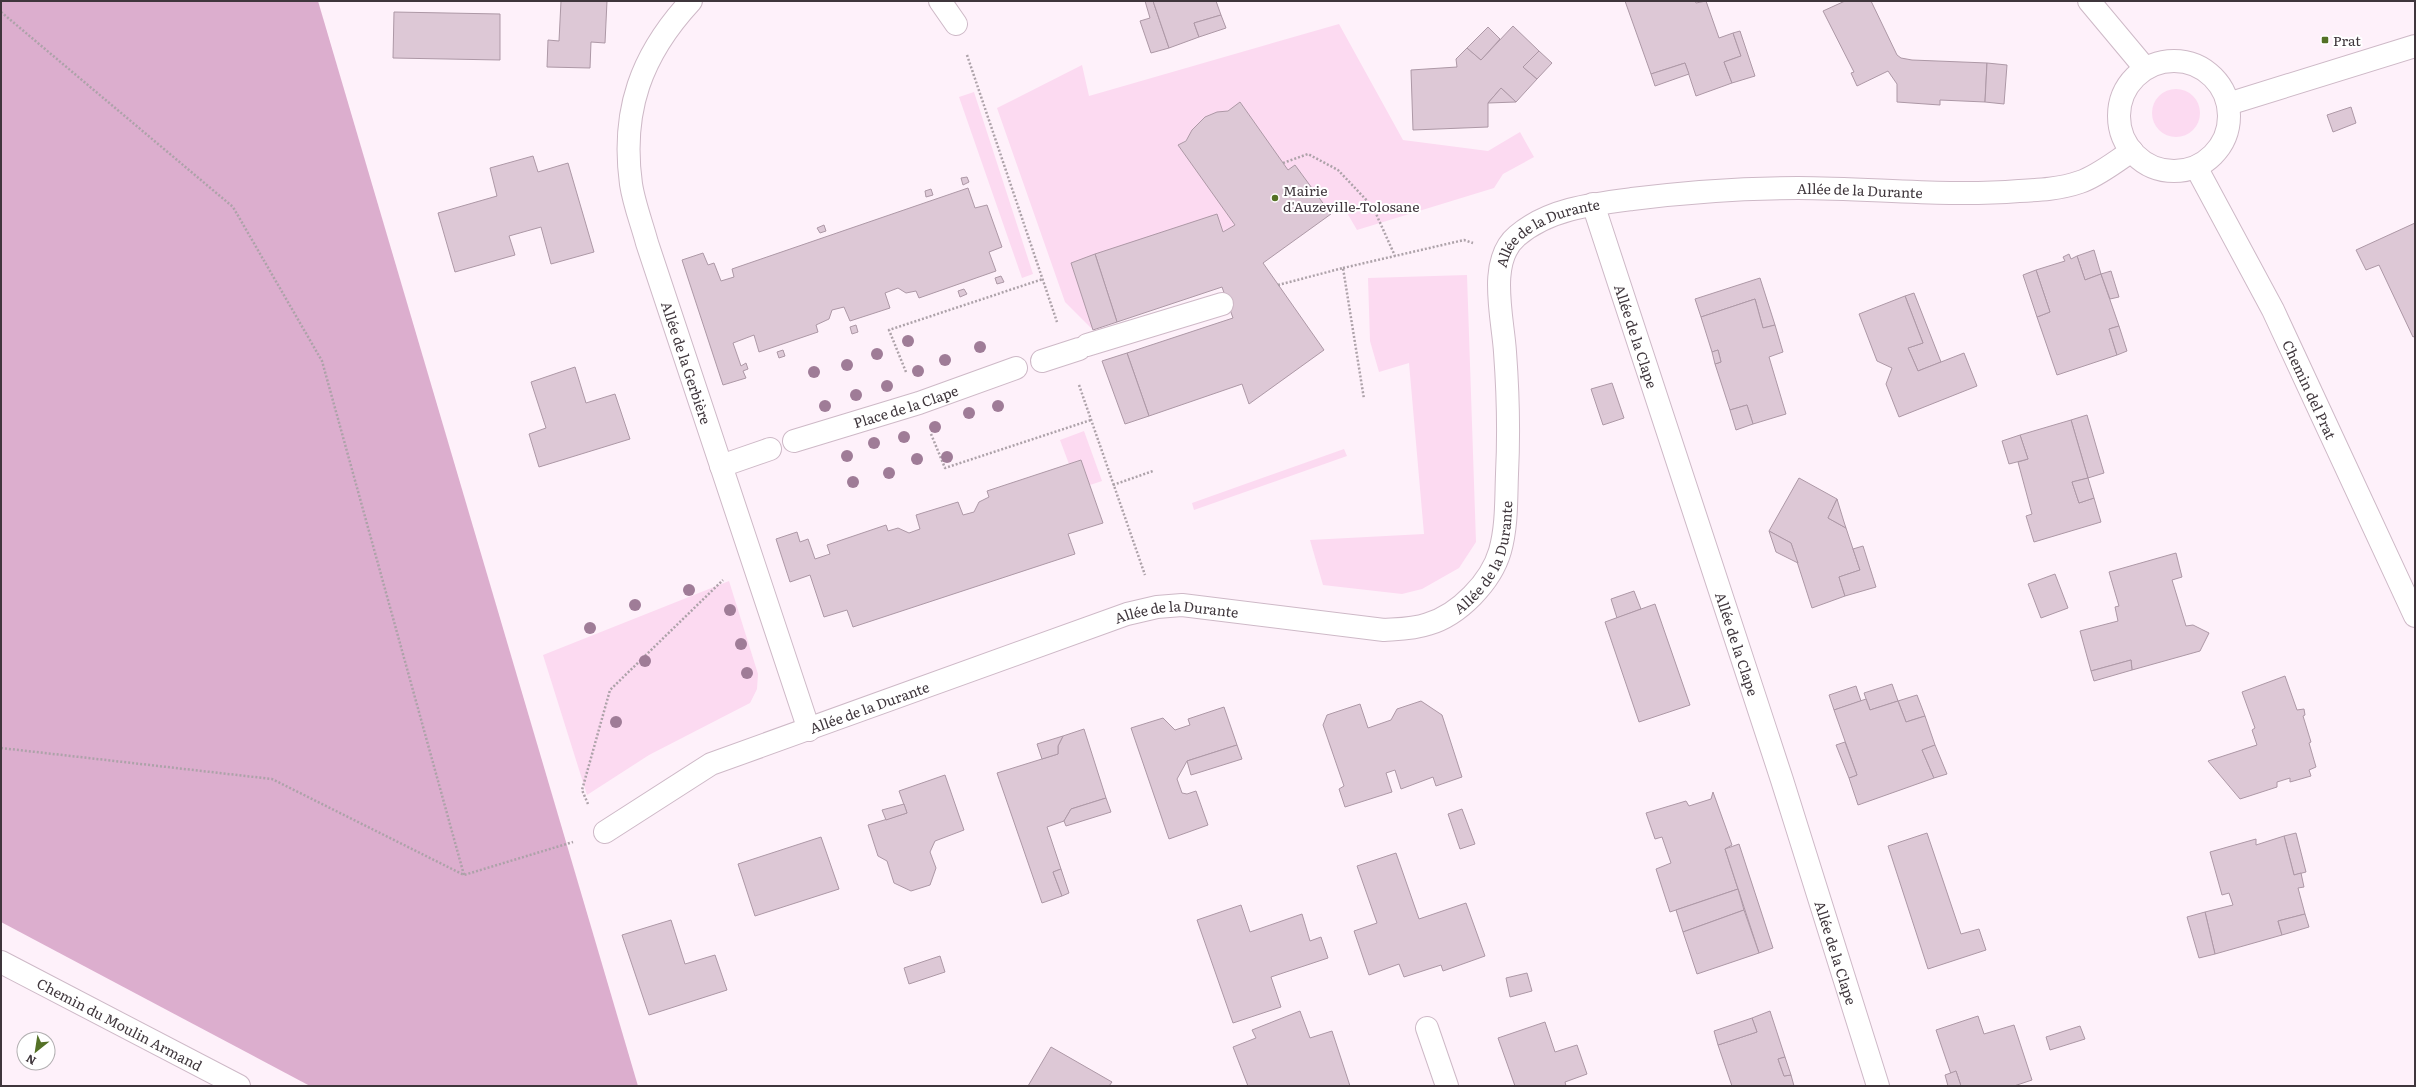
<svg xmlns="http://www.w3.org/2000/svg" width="2416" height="1087" font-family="Literata,serif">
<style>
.green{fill:#fcdaf1}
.forest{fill:#dcaece}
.building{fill:#ddc8d6;stroke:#ad98a6}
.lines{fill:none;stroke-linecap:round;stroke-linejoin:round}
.minor-casing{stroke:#ceb9c7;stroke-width:24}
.path{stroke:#ada2a9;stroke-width:2.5;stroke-dasharray:2 2;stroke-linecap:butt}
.minor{stroke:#fff;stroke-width:22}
.tree{fill:#9f7c97}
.poi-dot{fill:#547126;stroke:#fff;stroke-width:1.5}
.labels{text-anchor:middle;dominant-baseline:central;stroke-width:4;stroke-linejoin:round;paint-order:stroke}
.poi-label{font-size:14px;fill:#3f363c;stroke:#fff;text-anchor:start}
.street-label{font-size:14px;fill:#3f363c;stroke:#fff}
</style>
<rect width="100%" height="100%" fill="#fef1fa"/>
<g class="green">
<path d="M1339,24L1403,140L1488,151L1520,132L1534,157L1503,174L1494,188L1357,230L1343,206L1331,214L1296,166L1288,170L1240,102C1236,105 1233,108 1229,110C1222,114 1213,112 1205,118C1194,126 1190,139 1179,145L1235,225L1223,232L1217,215L1071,263L1093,330L1065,302L997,108L1082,65L1089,96Z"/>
<circle cx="2176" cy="113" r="24"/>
<path d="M974,92L1033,274L1022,278L959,97Z"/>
<path d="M1467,275L1476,542L1459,568L1422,589L1402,594L1323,585L1310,540L1424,534L1409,363L1379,372L1370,341L1368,278Z"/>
<path d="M1084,431L1102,481L1090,485L1081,460L1069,464L1060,440Z"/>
<path d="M1344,449L1347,456L1194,510L1192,503Z"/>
<path d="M729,581L758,674L757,689L750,703L649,755L587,795L543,655Z"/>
</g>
<path class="forest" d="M1,1H318L638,1086H310L1,922Z"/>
<g class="building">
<path d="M561,1H607L605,43L591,42L590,68L547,67L548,40L559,41Z"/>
<path d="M1145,1H1153L1169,48L1151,53L1140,21L1150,18Z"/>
<path d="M1153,1H1216L1221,15L1194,23L1199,37L1169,48Z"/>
<path d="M1625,1H1695L1696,3L1706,1L1719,38L1733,33L1741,56L1724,62L1732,83L1696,96L1685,63L1651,74Z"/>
<path d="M1845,1H1871L1897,55L1901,58L1912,60L1987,63L1985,102L1940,100V105L1897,102V84L1888,71L1857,86L1851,73L1854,72L1823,11Z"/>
<path d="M394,12L500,14V60L393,58Z"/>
<path d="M1221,15L1226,28L1199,37L1194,23Z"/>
<path d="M1513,26L1539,51L1523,67L1537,79L1516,102L1501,88L1488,103V127L1413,130L1411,70L1457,67L1456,59L1467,48L1481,60Z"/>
<path d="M1488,27L1500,39L1481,60L1467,48Z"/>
<path d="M1740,31L1755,76L1732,83L1724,62L1741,56L1733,33Z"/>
<path d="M1539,51L1552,63L1537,79L1523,67Z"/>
<path d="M1685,63L1689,74L1655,86L1651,74Z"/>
<path d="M1987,63L2007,65L2004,104L1985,102Z"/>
<path d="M1501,88L1516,102L1488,103L1495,95Z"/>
<path d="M1240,102L1288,170L1295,165L1331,214L1263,263L1324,350L1249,404L1242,384L1149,416L1127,353L1233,318L1222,287L1117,322L1095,254L1217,214L1223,232L1235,225L1178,145L1186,141L1192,130L1205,117L1217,112L1228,111Z"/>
<path d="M2351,107L2356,123L2333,132L2327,115Z"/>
<path d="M533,156L538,172L568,163L594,252L551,264L541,227L509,236L515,255L455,272L438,213L497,196L490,168Z"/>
<path d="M967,177L969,182L963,185L961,178Z"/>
<path d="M968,188L975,208L987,205L1002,247L989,252L996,271L919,298L916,291L906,293L898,288L885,293L890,308L850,321L844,307L832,310L829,319L816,325L818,332L759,352L754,335L733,343L741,366L746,363L748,369L743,371L746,378L723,385L682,260L703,253L708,265L714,263L721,281L734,277L732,269Z"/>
<path d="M931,189L933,195L926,197L925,191Z"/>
<path d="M2415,223V336L2413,337L2379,265L2366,270L2356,250Z"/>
<path d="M824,225L826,231L820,233L817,228Z"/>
<path d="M2094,250L2101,274L2085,280L2077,256Z"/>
<path d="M1095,254L1117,322L1093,330L1071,263Z"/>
<path d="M2069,254L2071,259L2077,256L2085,280L2101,274L2119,326L2109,329L2117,355L2057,375L2037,317L2050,312L2036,270L2065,261L2063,257Z"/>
<path d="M2036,270L2050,312L2037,317L2023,275Z"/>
<path d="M2111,271L2119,297L2110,299L2101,274Z"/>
<path d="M1001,276L1004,282L997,284L995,278Z"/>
<path d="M1760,278L1775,325L1763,328L1755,299L1701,317L1695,299Z"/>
<path d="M964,289L967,294L960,297L958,291Z"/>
<path d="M1914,293L1941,362L1918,371L1908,348L1923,343L1905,296Z"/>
<path d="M1905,296L1923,343L1908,348L1918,371L1964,353L1977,386L1899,417L1886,384L1892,368L1877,361L1859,314Z"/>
<path d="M1755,299L1763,328L1775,325L1783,352L1769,357L1786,414L1753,424L1747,405L1730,410L1715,364L1721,362L1718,350L1712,352L1701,317Z"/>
<path d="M856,325L858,332L852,334L850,327Z"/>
<path d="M2119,326L2127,351L2117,355L2109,329Z"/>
<path d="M783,350L785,356L779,358L777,352Z"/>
<path d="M1718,350L1721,362L1715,364L1712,352Z"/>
<path d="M1127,353L1149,416L1125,424L1102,361Z"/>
<path d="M575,367L586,403L615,394L630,439L539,467L529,434L546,428L531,382Z"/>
<path d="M1612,383L1624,418L1603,425L1591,389Z"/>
<path d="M1747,405L1753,424L1736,430L1730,410Z"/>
<path d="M2087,415L2104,473L2088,478L2071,420Z"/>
<path d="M2071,420L2088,478L2072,482L2079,503L2094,498L2101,522L2034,542L2026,516L2032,514L2018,462L2028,459L2020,435Z"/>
<path d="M2020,435L2028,459L2009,464L2002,441Z"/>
<path d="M1081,460L1103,523L1068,534L1075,554L853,627L847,610L824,617L810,575L790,582L776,539L797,532L800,542L808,539L815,559L830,554L827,545L886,525L888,531L898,528L909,533L920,529L916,515L958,502L963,515L974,512L979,502L989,497L987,491Z"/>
<path d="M1799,478L1837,499L1828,518L1846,528L1860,570L1839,577L1845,596L1812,608L1791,543L1769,531Z"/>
<path d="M2088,478L2094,498L2079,503L2072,482Z"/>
<path d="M1837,499L1844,522L1846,528L1828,518Z"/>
<path d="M1769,531L1791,543L1798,563L1776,552Z"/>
<path d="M1863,546L1876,587L1845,596L1839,577L1860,570L1853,549Z"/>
<path d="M2176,553L2182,577L2172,580L2186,626L2193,625L2209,633L2200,651L2132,670L2131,660L2091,671L2080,631L2118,621L2115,607L2119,606L2109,572Z"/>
<path d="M2055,574L2068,608L2041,618L2028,584Z"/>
<path d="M1634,591L1641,609L1617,618L1611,599Z"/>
<path d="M1655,604L1690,705L1639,722L1605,622Z"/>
<path d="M2131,660L2132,670L2094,681L2091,671Z"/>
<path d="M2285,676L2297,710L2304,709L2305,715L2303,716L2311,742L2309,743L2316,767L2309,770L2311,776L2290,782V778L2277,782V787L2240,799L2208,761L2257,745L2252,730L2255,728L2242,692Z"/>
<path d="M1892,684L1898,701L1870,710L1864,693Z"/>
<path d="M1856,686L1861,701L1834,710L1829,695Z"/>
<path d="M1917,695L1925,716L1906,722L1898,701Z"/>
<path d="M1866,699L1870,710L1898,701L1906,722L1925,716L1935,745L1922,750L1934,778L1858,805L1849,778L1857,775L1834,710Z"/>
<path d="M1421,701L1442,715L1462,777L1436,786L1433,777L1401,789L1395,770L1386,773L1392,792L1345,807L1339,789L1344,786L1323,725L1327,715L1360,704L1368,728L1391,720L1397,709Z"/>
<path d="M1224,707L1237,745L1187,761L1177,779L1182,793L1187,794L1196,791L1208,825L1169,839L1131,728L1163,718L1175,730L1190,725L1188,719Z"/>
<path d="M1084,729L1106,798L1071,809L1064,821L1047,827L1061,869L1053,872L1062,896L1042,903L997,773L1058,754V746L1063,736Z"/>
<path d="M1063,736L1058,746V754L1042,759L1037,744Z"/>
<path d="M1845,742L1857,775L1849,778L1836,745Z"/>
<path d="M1237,745L1242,759L1191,775L1187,761Z"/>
<path d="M1935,745L1947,774L1934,778L1922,750Z"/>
<path d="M945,775L964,830L935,841L930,852L936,868L930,885L911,891L894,883L887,861L878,856L868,825L907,813L899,791Z"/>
<path d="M1713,792L1732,845L1725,849L1738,889L1670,912L1656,869L1671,863L1662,837L1655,839L1646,813L1686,801L1689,806L1711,799Z"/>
<path d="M1106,798L1111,812L1066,826L1064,821L1071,809Z"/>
<path d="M904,804L907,813L886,820L882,810Z"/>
<path d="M1462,809L1475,844L1460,849L1448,814Z"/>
<path d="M1927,833L1961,934L1979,929L1986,950L1928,969L1888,846Z"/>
<path d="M2296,833L2306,872L2294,875L2284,836Z"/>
<path d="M2284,836L2294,875L2301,873L2304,887L2298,888L2305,914L2278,921L2282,935L2215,954L2205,912L2233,905L2229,893L2222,895L2210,852L2256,839V845Z"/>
<path d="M821,837L839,889L755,916L738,864Z"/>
<path d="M1739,844L1773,948L1759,953L1725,849Z"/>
<path d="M1396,853L1419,919L1466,903L1485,956L1443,971L1441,965L1404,977L1399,964L1369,975L1354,931L1377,923L1357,866Z"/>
<path d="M1061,869L1069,893L1062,896L1053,872Z"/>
<path d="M1738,889L1744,910L1683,932L1676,910Z"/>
<path d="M1241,905L1250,932L1302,914L1310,941L1321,937L1328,958L1271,977L1281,1007L1233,1023L1197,920Z"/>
<path d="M1744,910L1759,953L1697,974L1683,932Z"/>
<path d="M2205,912L2215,954L2199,958L2187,917Z"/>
<path d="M2305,914L2309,927L2282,935L2278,921Z"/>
<path d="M671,920L685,964L715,955L727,990L649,1015L622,935Z"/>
<path d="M940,956L945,972L909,984L904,968Z"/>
<path d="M1527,973L1532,991L1510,997L1506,978Z"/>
<path d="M1300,1011L1310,1038L1332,1031L1350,1086H1248L1233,1047L1256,1038L1252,1030Z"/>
<path d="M1770,1011L1785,1057L1778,1059L1784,1076L1791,1075L1794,1086H1732L1718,1045L1757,1032L1752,1018Z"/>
<path d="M1978,1016L1984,1034L2014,1025L2032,1080L2014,1086H1961L1956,1071L1951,1074L1936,1030Z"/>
<path d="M1752,1018L1757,1032L1718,1045L1714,1031Z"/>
<path d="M1545,1022L1555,1052L1577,1045L1587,1074L1565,1082L1566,1086H1515L1498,1038Z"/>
<path d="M2080,1026L2085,1039L2050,1050L2046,1037Z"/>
<path d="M1051,1047L1112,1082L1109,1086H1028Z"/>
<path d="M1785,1057L1791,1075L1784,1076L1778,1059Z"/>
<path d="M1956,1071L1961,1086H1948L1945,1075Z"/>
</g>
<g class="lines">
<defs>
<g id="minor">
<path id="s1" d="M691,1C641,55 621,111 631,184C634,204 642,224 647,243L809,730"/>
<path d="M940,1L956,24"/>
<path d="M2089,1L2145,68"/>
<circle cx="2174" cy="116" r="55"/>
<path d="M2228,104L2415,46"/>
<path id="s2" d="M2196,167L2273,310L2415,616"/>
<path id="s3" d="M1593,204L1782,780L1878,1086"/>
<path d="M1087,345L1222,304"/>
<path d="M1042,361L1079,349"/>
<path id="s4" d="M794,441L919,403L1016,368"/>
<path d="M721,466L770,449"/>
<path id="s5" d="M605,832L711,764L1127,614L1157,607L1182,605L1384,630C1399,629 1414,629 1428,624C1459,615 1491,582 1500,551C1507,526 1506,500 1507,474C1509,434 1508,392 1505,352C1503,318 1487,261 1517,236C1548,209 1592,204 1632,199C1687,192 1742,188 1798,188C1872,188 1945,197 2019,191C2039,190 2060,189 2080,182C2098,176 2116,161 2132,151"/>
<path id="s6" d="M1,962L239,1086"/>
<path d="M1427,1028L1447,1086"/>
</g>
</defs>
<use href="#minor" class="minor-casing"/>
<g class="path">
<path d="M1,12L233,207L322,361L464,875"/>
<path d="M967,55L1057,322"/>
<path d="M1283,163L1308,154L1338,170L1373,207L1395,256"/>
<path d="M1343,268L1464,240L1473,243"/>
<path d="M1278,285L1343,268L1364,399"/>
<path d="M906,372L889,330L1043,279"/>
<path d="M1079,385L1145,575"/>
<path d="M931,434L945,468L1091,420"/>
<path d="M1113,485L1153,471"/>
<path d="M1,748L272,779L464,875L573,842"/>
<path d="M588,804L582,790L610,690L723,580"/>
</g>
<use href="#minor" class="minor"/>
</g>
<g class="tree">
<circle cx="908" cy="341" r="6"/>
<circle cx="980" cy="347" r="6"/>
<circle cx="877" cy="354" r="6"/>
<circle cx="945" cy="360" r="6"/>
<circle cx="847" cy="365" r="6"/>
<circle cx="918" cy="371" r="6"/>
<circle cx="814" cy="372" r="6"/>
<circle cx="887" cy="386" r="6"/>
<circle cx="856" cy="395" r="6"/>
<circle cx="825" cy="406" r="6"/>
<circle cx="998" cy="406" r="6"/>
<circle cx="969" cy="413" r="6"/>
<circle cx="935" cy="427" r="6"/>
<circle cx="904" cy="437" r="6"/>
<circle cx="874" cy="443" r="6"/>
<circle cx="847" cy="456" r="6"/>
<circle cx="947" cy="457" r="6"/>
<circle cx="917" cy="459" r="6"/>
<circle cx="889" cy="473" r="6"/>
<circle cx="853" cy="482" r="6"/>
<circle cx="689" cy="590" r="6"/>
<circle cx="635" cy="605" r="6"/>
<circle cx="730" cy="610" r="6"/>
<circle cx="590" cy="628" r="6"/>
<circle cx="741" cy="644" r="6"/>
<circle cx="645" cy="661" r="6"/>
<circle cx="747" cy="673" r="6"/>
<circle cx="616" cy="722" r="6"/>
</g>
<g class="poi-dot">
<rect x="2321" y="36" width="8" height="8" rx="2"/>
<circle cx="1275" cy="198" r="4"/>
</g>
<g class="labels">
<g class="poi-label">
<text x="2333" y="40">Prat</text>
<text x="1283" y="190">Mairie<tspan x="1283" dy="16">d'Auzeville-Tolosane</tspan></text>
</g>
<g class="street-label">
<text stroke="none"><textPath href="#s5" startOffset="1650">Allée de la Durante</textPath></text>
<text stroke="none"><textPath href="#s5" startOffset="1326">Allée de la Durante</textPath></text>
<text stroke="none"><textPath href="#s3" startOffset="139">Allée de la Clape</textPath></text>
<text stroke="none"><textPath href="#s1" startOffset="387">Allée de la Gerbière</textPath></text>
<text stroke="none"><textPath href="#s2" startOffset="250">Chemin del Prat</textPath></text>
<text stroke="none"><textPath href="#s4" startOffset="117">Place de la Clape</textPath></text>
<text stroke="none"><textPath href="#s5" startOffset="966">Allée de la Durante</textPath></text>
<text stroke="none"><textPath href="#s5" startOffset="618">Allée de la Durante</textPath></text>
<text stroke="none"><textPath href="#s3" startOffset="463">Allée de la Clape</textPath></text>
<text stroke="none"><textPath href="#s5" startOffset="294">Allée de la Durante</textPath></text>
<text stroke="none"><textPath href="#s3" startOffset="787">Allée de la Clape</textPath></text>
<text stroke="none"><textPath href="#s6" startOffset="134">Chemin du Moulin Armand</textPath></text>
</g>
</g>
<rect width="2416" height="1087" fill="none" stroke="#3f363c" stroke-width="4"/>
<g transform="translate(36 1051) rotate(210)"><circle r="19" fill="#ffffff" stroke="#b2afb1"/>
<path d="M0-3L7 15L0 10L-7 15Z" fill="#547126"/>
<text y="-6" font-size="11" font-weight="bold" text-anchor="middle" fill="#3f363c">N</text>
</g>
</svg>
